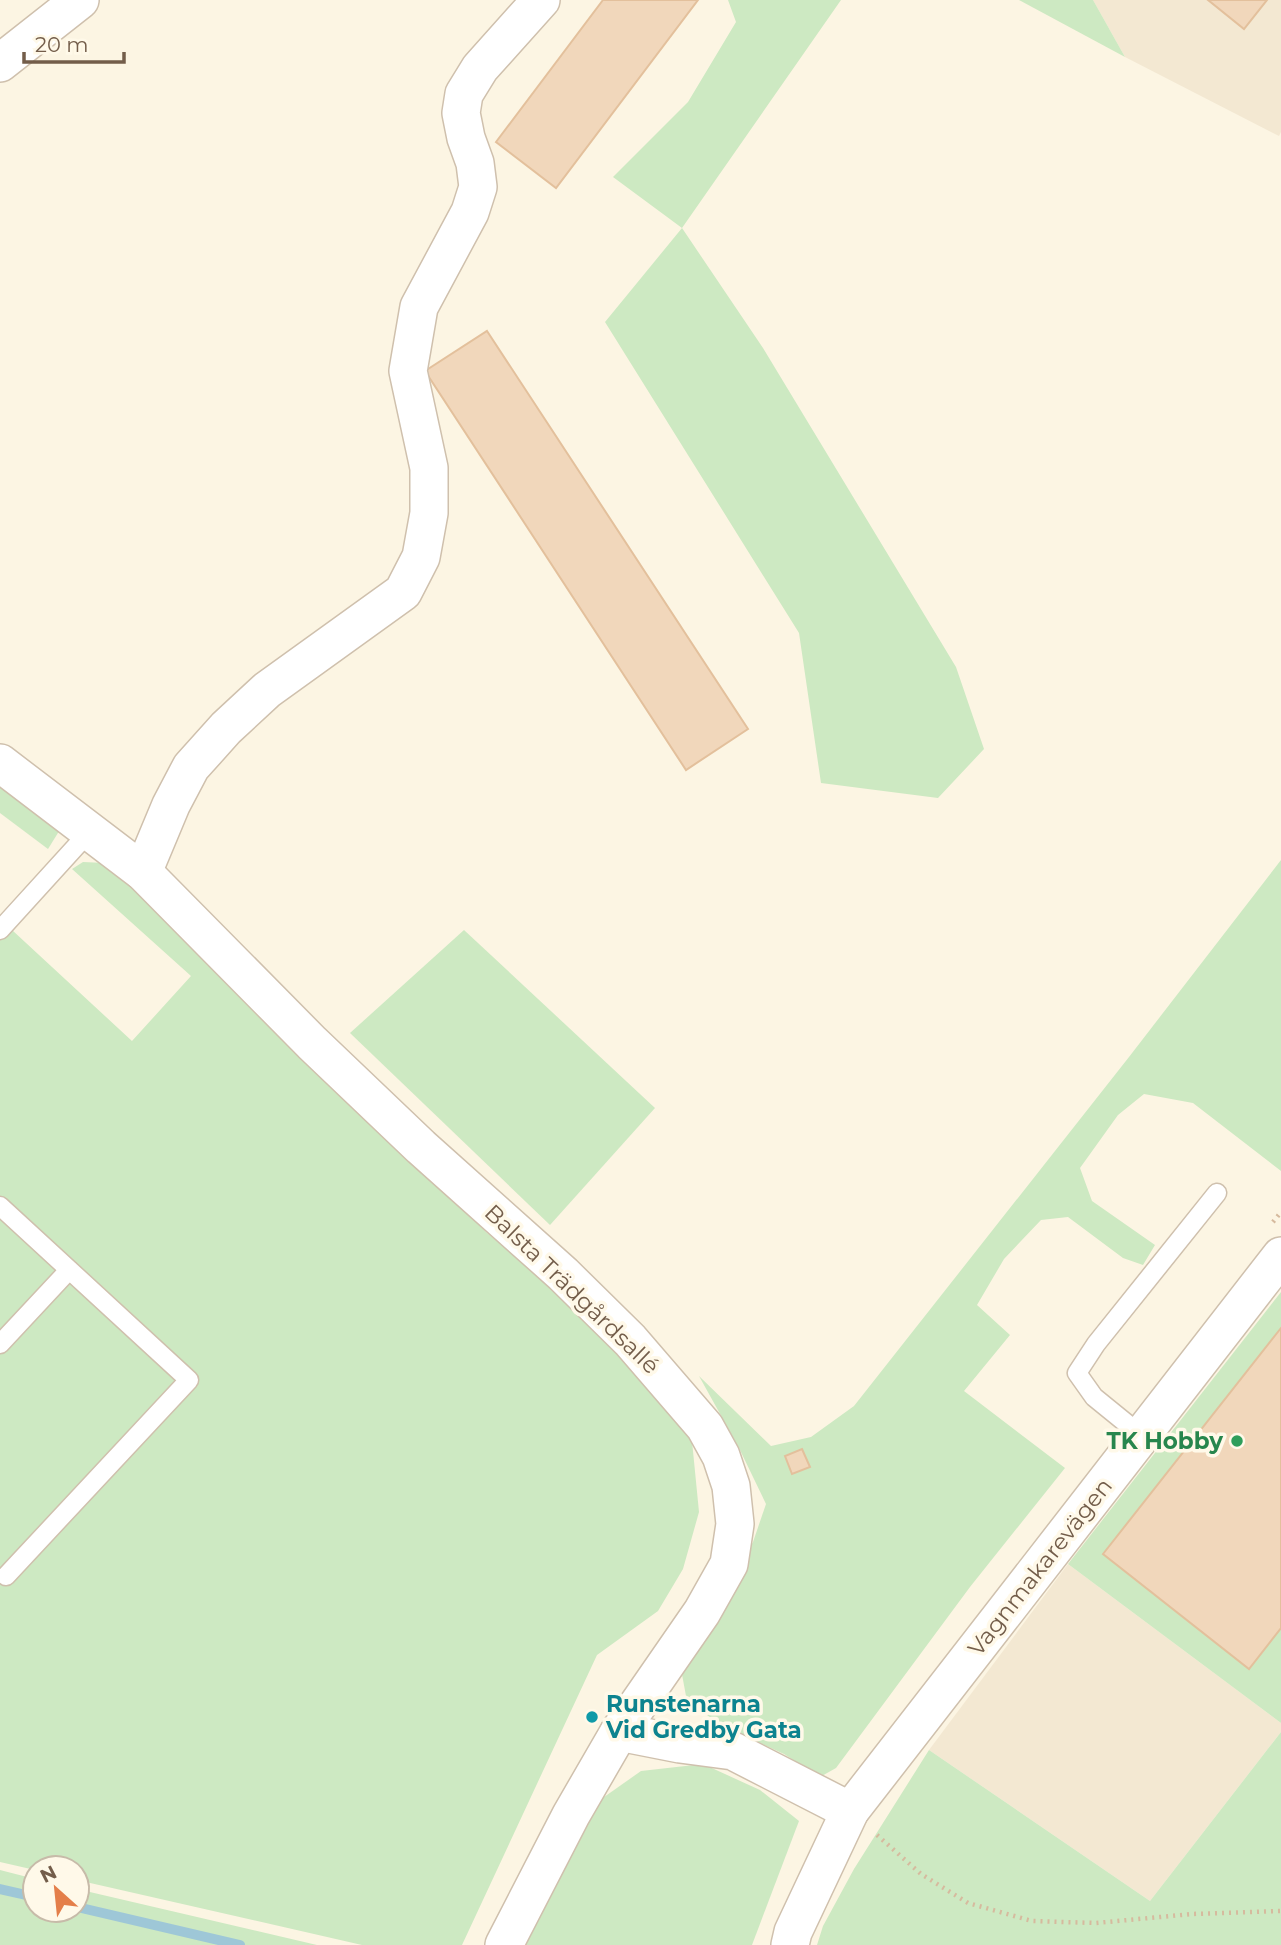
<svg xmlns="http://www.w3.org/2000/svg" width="1281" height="1945" font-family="Montserrat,sans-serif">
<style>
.residential{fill:#f3e8d2}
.green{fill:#cde9c2}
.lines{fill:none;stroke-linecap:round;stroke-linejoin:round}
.stream{stroke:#9ec7d7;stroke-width:10}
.building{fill:#f1d7bb;stroke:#e3c09c;stroke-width:2}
.lane-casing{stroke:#cfc0ad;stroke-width:21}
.street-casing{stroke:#cfc0ad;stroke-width:40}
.path{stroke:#d6ba9e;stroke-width:4.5;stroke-dasharray:2 5;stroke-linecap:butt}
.lane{stroke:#fff;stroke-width:18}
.street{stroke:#fff;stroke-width:37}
.leisure-dot{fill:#2e9e5b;stroke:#fff9e9;stroke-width:2.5}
.culture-dot{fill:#0f9aa8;stroke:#fff9e9;stroke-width:2.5}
.labels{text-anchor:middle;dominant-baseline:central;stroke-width:7;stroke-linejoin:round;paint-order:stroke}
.street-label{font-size:23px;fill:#735d4a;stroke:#fff9e9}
.leisure-label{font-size:23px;font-weight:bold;fill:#27864d;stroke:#fff9e9;text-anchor:end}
.culture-label{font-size:23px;font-weight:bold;fill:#0d838f;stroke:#fff9e9;text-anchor:start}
</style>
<rect width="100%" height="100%" fill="#fcf5e3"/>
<g class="residential">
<path d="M1093,0H1281V132L1279,136L1125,57Z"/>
<path d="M1068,1564L1281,1723V1732L1150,1901L929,1750Z"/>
</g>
<g class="green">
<path d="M728,0H841L682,228L763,348L956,667L984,749L938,798L821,783L799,633L605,322L682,228L613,177L688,102L736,22Z"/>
<path d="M1019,0H1093L1125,57Z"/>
<path d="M0,781L61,828L48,849L0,813Z"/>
<path d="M1281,860V1171L1193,1103L1144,1094L1118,1115L1080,1168L1092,1201L1155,1245L1143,1265L1123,1258L1068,1217L1041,1220L1004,1259L977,1305L1010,1335L964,1391L1065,1468L970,1587L836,1768L820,1777L784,1754L716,1723L686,1696L681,1669L753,1542L766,1504L739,1448L699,1376L771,1446L811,1437L854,1406L1129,1057Z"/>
<path d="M83,862L105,863L364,1108L486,1232L556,1291L634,1364L692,1441L699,1512L683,1569L658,1611L597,1655L462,1945H362L77,1880V1868H35V1870L0,1862V927L12,930L132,1041L191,976L72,869Z"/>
<path d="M464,930L655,1108L550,1225L350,1033Z"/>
<path d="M1281,1292V1723L1068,1564Z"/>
<path d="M1281,1732V1945H817L823,1926L854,1869L929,1750L1150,1901Z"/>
<path d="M703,1764L760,1790L799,1821L752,1945H521L597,1802L641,1771Z"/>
<path d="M0,1870L35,1879V1910H77V1889L317,1945H0Z"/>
</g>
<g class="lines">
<g class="stream">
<path d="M0,1889L35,1897"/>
<path d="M77,1907L240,1945"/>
</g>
</g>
<g class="building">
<path d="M603,0H698L556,188L496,142Z"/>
<path d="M1208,0H1267L1244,29Z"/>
<path d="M487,331L748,729L686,770L425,371Z"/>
<path d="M1281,1328V1628L1249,1669L1103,1554Z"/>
<path d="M802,1449L810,1467L792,1474L785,1456Z"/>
</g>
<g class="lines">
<defs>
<g id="lane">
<path d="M0,930L90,831"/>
<path d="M0,1206L189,1380L6,1576"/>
<path d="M0,1344L69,1270"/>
<path d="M1142,1436L1094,1397L1077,1373L1096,1344L1217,1193"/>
</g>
<g id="street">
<path d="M0,63L80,0"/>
<path d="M0,763L143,872L312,1043L421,1147L563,1274L630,1340L705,1427L721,1456L731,1486L735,1524L729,1564L702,1612L619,1732L571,1815L504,1945"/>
<path d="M143,872L171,805L191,767L226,728L267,690L403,592L421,557L429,513V468L408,371L419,307L470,212L478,187L475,163L466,138L461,113L464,94L480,68L541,0"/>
<path d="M619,1732L680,1744L733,1751L850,1811"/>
<path d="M790,1945L793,1932L850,1811L1281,1256"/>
</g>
</defs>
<use href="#lane" class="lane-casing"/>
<use href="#street" class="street-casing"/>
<g class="path">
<path d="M1273,1222L1281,1212"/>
<path d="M877,1835L921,1874L968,1903L1032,1921L1096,1923L1192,1914L1281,1911"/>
</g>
<use href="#lane" class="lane"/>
<use href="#street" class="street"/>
</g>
<circle class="leisure-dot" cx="1237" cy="1441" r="7"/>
<circle class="culture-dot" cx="592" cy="1717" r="7"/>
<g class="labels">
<g class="street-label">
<text transform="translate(572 1289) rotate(44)">Balsta Trädgårdsallé</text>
<text transform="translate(1040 1567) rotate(-52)">Vagnmakarevägen</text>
</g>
<g class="leisure-label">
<text x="1223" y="1441">TK Hobby</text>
</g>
<g class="culture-label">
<text x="606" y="1704">Runstenarna<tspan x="606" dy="26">Vid Gredby Gata</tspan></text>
</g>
</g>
<g transform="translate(56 1889) rotate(333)"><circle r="33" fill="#fff9e9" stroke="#c7bba9" stroke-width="2"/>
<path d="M0-5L12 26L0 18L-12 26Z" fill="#e47f4a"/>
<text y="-10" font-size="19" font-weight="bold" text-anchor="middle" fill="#735d4a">N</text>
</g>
<path d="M24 52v10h100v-10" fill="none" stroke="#735d4a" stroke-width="3.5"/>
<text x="35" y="52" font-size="21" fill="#735d4a" stroke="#fff9e9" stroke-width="5" paint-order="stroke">20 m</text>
</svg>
